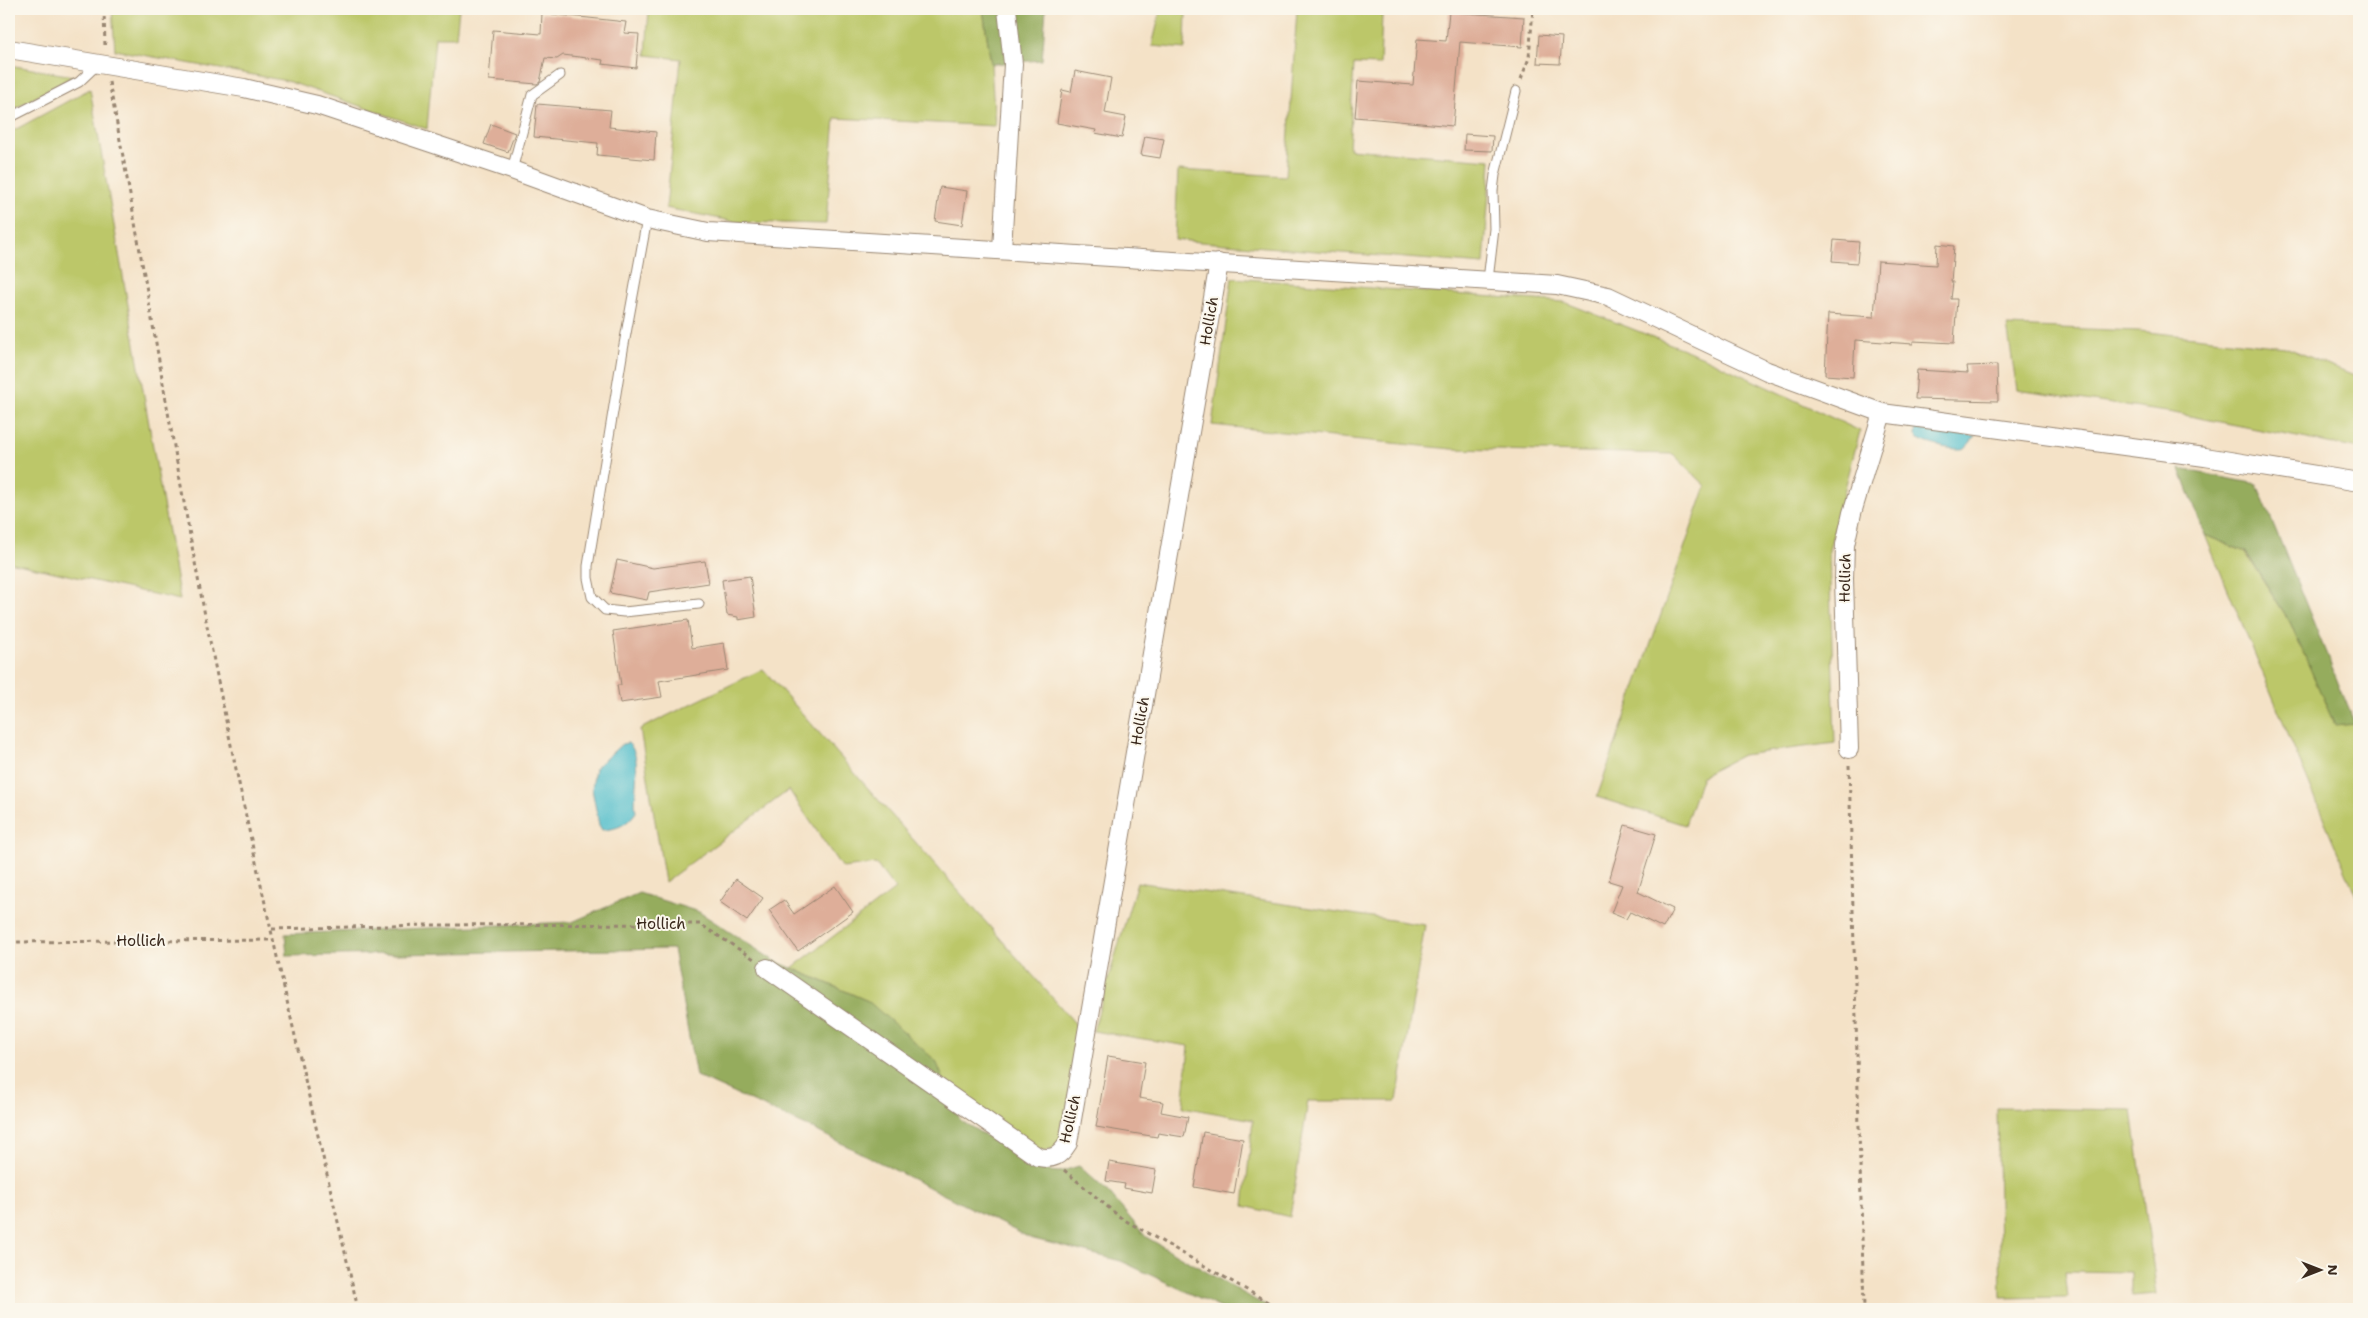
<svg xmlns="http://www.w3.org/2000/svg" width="2368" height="1318" font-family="'Shantell Sans',sans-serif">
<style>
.green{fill:#bcc769;stroke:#7c7844}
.forest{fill:#95ac5d;stroke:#686b3e}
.water{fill:#52becb;stroke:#467474}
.building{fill:#deae99}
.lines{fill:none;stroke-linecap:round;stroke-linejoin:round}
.service-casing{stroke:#988672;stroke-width:11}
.minor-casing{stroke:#988672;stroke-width:20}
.path{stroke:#988672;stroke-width:3;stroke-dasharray:4 4;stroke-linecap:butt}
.service{stroke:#fff;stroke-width:9}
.minor{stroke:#fff;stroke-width:18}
.labels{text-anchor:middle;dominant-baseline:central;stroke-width:4;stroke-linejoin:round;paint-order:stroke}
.street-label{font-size:15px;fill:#3b2a1e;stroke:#fbf7ec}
</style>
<rect width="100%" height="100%" fill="#fbf7ec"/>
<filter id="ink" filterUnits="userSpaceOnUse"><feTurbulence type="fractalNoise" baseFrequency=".02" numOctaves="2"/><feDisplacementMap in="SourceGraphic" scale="10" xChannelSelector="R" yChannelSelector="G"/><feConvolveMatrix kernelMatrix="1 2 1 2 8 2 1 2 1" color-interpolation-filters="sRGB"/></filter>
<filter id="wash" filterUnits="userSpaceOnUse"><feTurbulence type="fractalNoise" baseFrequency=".0096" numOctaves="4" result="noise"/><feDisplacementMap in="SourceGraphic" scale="20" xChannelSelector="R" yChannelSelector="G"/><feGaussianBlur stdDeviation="1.12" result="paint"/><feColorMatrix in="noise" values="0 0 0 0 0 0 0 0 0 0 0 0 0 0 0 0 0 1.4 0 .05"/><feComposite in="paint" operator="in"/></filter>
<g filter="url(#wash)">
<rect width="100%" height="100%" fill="#f4e2c7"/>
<g class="green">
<path d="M112,9H459L456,37H435L427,129L287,81L115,50Z"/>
<path d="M649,9H983L991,64L995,126L835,118L826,224L736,222L666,208L681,59L646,55Z"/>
<path d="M1161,9H1186L1185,49L1152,46Z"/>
<path d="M1297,9H1366L1382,15L1380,65L1354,64L1349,149L1491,160L1484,264L1175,240L1178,170L1286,176Z"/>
<path d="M9,65L73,76L9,112Z"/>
<path d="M90,89L180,600L9,562V133Z"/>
<path d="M1232,278L1564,302L1701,356L1860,431L1829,550L1835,743L1742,755L1702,776L1685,825L1597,797L1706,486L1673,454L1452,449L1212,425Z"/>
<path d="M2007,326L2139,331L2285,347L2359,377V449L2174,413L2017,390Z"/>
<path d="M2205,535L2245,552L2290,622L2335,725L2355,724L2359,733V903Z"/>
<path d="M763,669L1080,1029L1063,1137C1057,1148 1052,1151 1039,1151L946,1085L868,1001L792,968L895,889L876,864L842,868L789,790L665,882L640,729Z"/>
<path d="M1137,882L1425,925L1397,1101H1308L1290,1217L1244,1206L1253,1120L1183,1107L1189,1046L1093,1031Z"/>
<path d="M1997,1108L2132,1110L2157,1294L2131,1296V1272L2065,1271L2068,1297L2001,1298Z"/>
</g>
<g class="forest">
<path d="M983,9H1046L1042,60L991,64Z"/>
<path d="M2180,469L2257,484L2355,724L2335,726L2290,622L2246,552L2205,535Z"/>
<path d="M639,893L699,912L773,960L868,1001L936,1061L960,1120L1041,1170L1059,1172L1079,1166L1109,1193L1146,1237L1271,1309H1223L1121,1261L1030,1238L813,1129L696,1076L673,949L287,956L285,934L572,922Z"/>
</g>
<g class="water">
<path d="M1916,427L1921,430L1976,436C1972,439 1969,445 1965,448C1958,452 1919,443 1915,436Z"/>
<path d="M628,743C644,756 632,794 636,812C627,825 618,829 602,830L599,825L592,789L595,768L622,744Z"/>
</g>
<g id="blocks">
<g class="building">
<path d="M1449,12L1524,17L1522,47L1460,42L1453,126L1355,117L1358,81L1413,85L1417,39L1446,41Z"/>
<path d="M542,13L626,22L624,33L639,34L636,68L602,64L603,60L563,55L557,59L545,58L540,82L537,84L489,80L493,30L541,34Z"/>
<path d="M1539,35L1562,37L1560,64L1537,63Z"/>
<path d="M1075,71L1111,78L1105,113L1126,117L1122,138L1095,133L1096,130L1057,123L1062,90L1071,92Z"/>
<path d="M537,104L611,110L609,127L656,132L654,160L597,155L598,143L534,137Z"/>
<path d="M491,124L515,133L508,152L484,144Z"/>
<path d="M1465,134L1493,136L1492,151L1464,150Z"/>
<path d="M1145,136L1164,139L1160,158L1141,155Z"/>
<path d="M940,187L967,191L962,225L935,221Z"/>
<path d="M1834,240L1859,242L1857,263L1832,261Z"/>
<path d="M1937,244L1954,246L1951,282H1953L1951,299H1957L1954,343L1913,341V344L1855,340L1853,377L1825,375L1828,314L1874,317L1878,261L1936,265Z"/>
<path d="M1997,365L1998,401L1915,399L1917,370L1968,373L1967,366Z"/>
<path d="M617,560L653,568L705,561L709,583L649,592L647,600L610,593Z"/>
<path d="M750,576L756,617L738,620V617L727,615L722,580Z"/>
<path d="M688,620L692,648L724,643L728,670L659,681L662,697L620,703L617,685H621L613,631Z"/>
<path d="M1625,825L1656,834L1638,892L1673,909L1663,928L1630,912L1626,919L1611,913L1622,885L1609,881Z"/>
<path d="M736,879L763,898L747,921L720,902Z"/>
<path d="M835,886L853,912L798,951L769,910L784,900L794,914Z"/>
<path d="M1108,1056L1145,1062L1139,1098L1163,1102L1161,1112L1188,1117L1184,1137L1158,1133L1157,1137L1096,1127Z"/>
<path d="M1203,1132L1243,1139L1234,1194L1194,1187Z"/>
<path d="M1109,1162L1156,1170L1152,1193L1124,1188L1125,1184L1106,1181Z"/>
</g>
</g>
</g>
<g filter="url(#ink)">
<use href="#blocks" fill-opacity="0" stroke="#988672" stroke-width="1"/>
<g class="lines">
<defs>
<g id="service">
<path d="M9,118L79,82L97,65"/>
<path d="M512,170L532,95L560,75"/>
<path d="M647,219L623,350L588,566V578L592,597L605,610L624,612L699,604"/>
<path d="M1488,280L1494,229L1493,191L1495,175L1516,91"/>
</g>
<g id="minor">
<path d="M9,49L244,88L317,105L512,170L647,219L708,232L1557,285L1608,296L1767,371L1882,413L2205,457L2359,482"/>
<path d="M1002,249L1013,64L1007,9"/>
<path d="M1849,749L1844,579L1845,545L1852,513L1882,413"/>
<path d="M767,968L1038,1157C1053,1160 1060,1156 1068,1143L1219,263"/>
</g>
</defs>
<use href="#service" class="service-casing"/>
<use href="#minor" class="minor-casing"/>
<g class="path">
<path d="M104,9L105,48"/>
<path d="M1521,79L1529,58L1533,9"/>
<path d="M109,82C147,279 177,479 217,676C259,888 310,1099 358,1309"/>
<path d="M1849,765L1864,1309"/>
<path d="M272,929L426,925L700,924L754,959"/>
<path d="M9,942L274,940"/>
<path d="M1064,1170L1121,1218L1280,1309"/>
</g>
<use href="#service" class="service"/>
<use href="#minor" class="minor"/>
</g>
</g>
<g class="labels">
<g class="street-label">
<text transform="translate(1209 321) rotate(-80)">Hollich</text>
<text transform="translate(1845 578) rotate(-89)">Hollich</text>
<text transform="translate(1140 721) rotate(-80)">Hollich</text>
<text x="661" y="924">Hollich</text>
<text x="141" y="941">Hollich</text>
<text transform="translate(1070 1119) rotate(-77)">Hollich</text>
</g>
</g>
<rect width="2368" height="1318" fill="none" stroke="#fbf7ec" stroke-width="30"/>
<g transform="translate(2320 1270) rotate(90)" stroke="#fbf7ec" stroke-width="4" paint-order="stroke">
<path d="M0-4L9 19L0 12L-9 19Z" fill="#3b2a1e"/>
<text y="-8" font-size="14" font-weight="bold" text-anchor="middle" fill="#3b2a1e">N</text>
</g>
</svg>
